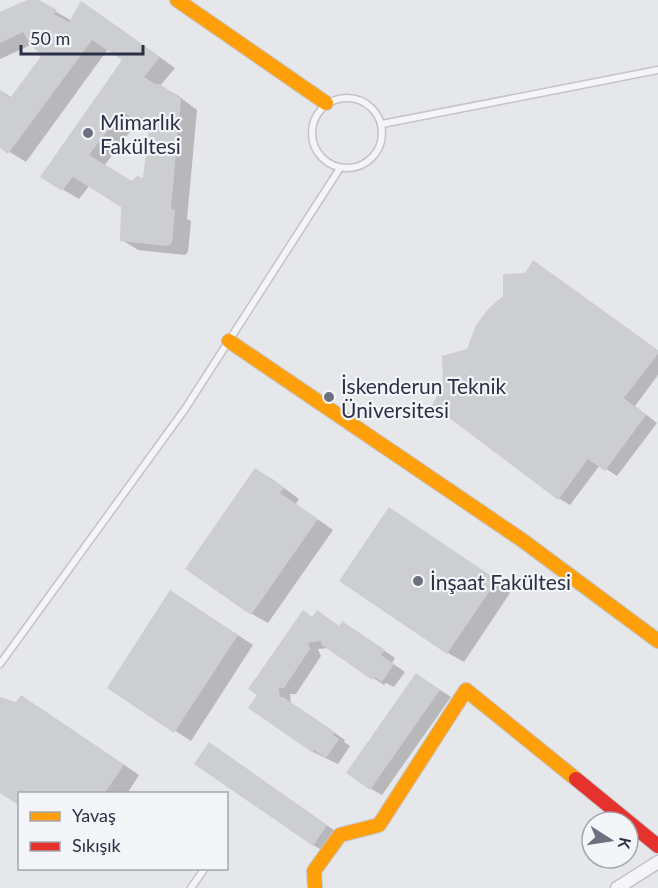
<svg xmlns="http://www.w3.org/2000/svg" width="658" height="888" font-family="Lato,sans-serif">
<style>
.shadow{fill:#0003;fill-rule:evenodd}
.building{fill:#cdced2;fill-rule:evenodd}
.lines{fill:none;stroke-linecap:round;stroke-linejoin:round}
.lane-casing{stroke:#c3c4c8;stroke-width:9}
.street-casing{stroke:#c3c4c8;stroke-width:15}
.slow-casing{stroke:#c3c4c8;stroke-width:16}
.jam-casing{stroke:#c3c4c8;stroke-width:16}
.lane{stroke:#f5f5f7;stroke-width:6}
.street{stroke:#f5f5f7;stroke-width:12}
.slow{stroke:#ff9f0a;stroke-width:14}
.jam{stroke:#e5322d;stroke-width:14}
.poi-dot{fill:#6c707f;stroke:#f4f5f9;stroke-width:2}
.labels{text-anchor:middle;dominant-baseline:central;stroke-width:4.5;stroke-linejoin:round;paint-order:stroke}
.poi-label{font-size:21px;fill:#2b3045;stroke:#f4f5f9;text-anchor:start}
</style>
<rect width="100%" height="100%" fill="#e6e7ea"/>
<g class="shadow">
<path d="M30,0H36L72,21L82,3L98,13L175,68L160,86L177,95L197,110L187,219L191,221L188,252L185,255L138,250L122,240V206L90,185L79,199L42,177L124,60L108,49L26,162L0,146V90L12,98L44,54L31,45L0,59V14ZM139,120L151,126L144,179L132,183L104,166Z"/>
<path d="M658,350V375L635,406L657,423L617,476L600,465L570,505L558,498L434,404Z"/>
<path d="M255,470L272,479L299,499L296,504L333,530L268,623L252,614L187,568Z"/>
<path d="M405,519L512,590L464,662L448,653L342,581Z"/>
<path d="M187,602L253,645L191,741L109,688Z"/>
<path d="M313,618L329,619L340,627L354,630L395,658L392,663L405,672L394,687L386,683L384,685L328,648L318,649L321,656L296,694H290L291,703L345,740L344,742L350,746L338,764L313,752L250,708Z"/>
<path d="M417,675L451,697L382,795L371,789Z"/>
<path d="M0,699L16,704L37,706L139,775L127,794H20L0,791Z"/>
<path d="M221,751L338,833L325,852L313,845Z"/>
</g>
<g class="building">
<path d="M27,0H39L57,10L54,14L69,22L81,1L160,57L144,77L155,84H160L181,99L171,209L175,210L172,243L168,246L120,241L121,207L73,177L62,191L40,177L122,60L92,40L8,154L0,148V90L10,98L42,55L31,46L23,32L0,43V12ZM122,112L131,117L150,118L143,178L137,176L132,181L89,155Z"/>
<path d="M533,260L658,350V354L624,398L646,415L605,471L588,459L558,500L432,405L443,384L442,356L467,349L476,325L489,308L503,296V274L525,273Z"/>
<path d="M255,468L284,488L280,493L318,519L251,615L185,569Z"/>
<path d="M389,507L497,580L447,654L339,581Z"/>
<path d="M170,590L238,635L174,733L107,688Z"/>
<path d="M303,610L312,617L317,610L339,626L342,621L385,650L381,655L394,664L382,682L374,677L372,680L322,645L321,641L308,643L310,649L284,688H279L280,697H283L335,732L333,735L339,739L326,758L314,750L313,753L248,708L257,695L248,689Z"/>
<path d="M416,673L440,690L370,790L346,773Z"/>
<path d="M21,695L124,765L106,791L110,794H20V806L0,793V697L16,702Z"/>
<path d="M209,742L327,825L313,846L194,764Z"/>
</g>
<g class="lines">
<defs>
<g id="lane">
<circle cx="347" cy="133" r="35"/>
<path d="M382,124L658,70"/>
<path d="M0,664L185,409L340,168"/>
<path d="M191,888L205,868"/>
</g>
<path id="street" d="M617,888L658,862"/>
<g id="slow">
<path d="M177,0L326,103"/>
<path d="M229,341L522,540L658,641"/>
<path d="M315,888L314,871L340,835L379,825L466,690L576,779"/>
</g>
<path id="jam" d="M576,779L658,846"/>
</defs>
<use href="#lane" class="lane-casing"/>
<use href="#street" class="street-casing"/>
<use href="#slow" class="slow-casing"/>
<use href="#jam" class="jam-casing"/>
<use href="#lane" class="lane"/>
<use href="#street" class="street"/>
<use href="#slow" class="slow"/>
<use href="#jam" class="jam"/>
</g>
<g class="poi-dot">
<circle cx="88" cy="133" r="6"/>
<circle cx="329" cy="397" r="6"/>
<circle cx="418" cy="581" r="6"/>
</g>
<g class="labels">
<g class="poi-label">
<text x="100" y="121">Mimarlık<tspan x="100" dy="24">Fakültesi</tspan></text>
<text x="341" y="385">İskenderun Teknik<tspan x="341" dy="24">Üniversitesi</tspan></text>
<text x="430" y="581">İnşaat Fakültesi</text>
</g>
</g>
<rect x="18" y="792" width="210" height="78" fill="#f4f5f9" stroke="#a4a6b1" stroke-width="1.5"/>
<rect x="30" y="812" width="30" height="9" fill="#ff9f0a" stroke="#a4a6b1" stroke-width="1.5"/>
<text x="72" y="822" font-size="18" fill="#2b3045">Yavaş</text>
<rect x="30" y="842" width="30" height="9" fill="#e5322d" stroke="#a4a6b1" stroke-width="1.5"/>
<text x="72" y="852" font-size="18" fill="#2b3045">Sıkışık</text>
<g transform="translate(610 840) rotate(102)"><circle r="28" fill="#f4f5f9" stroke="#a4a6b1" stroke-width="1.5"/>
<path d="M0-4.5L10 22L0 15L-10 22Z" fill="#6c707f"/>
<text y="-9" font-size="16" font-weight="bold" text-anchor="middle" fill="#2b3045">K</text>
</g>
<path d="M21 45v9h122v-9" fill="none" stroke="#2b3045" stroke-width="3"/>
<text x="30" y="45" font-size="18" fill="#2b3045" stroke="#f4f5f9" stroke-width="4.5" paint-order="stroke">50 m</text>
</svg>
